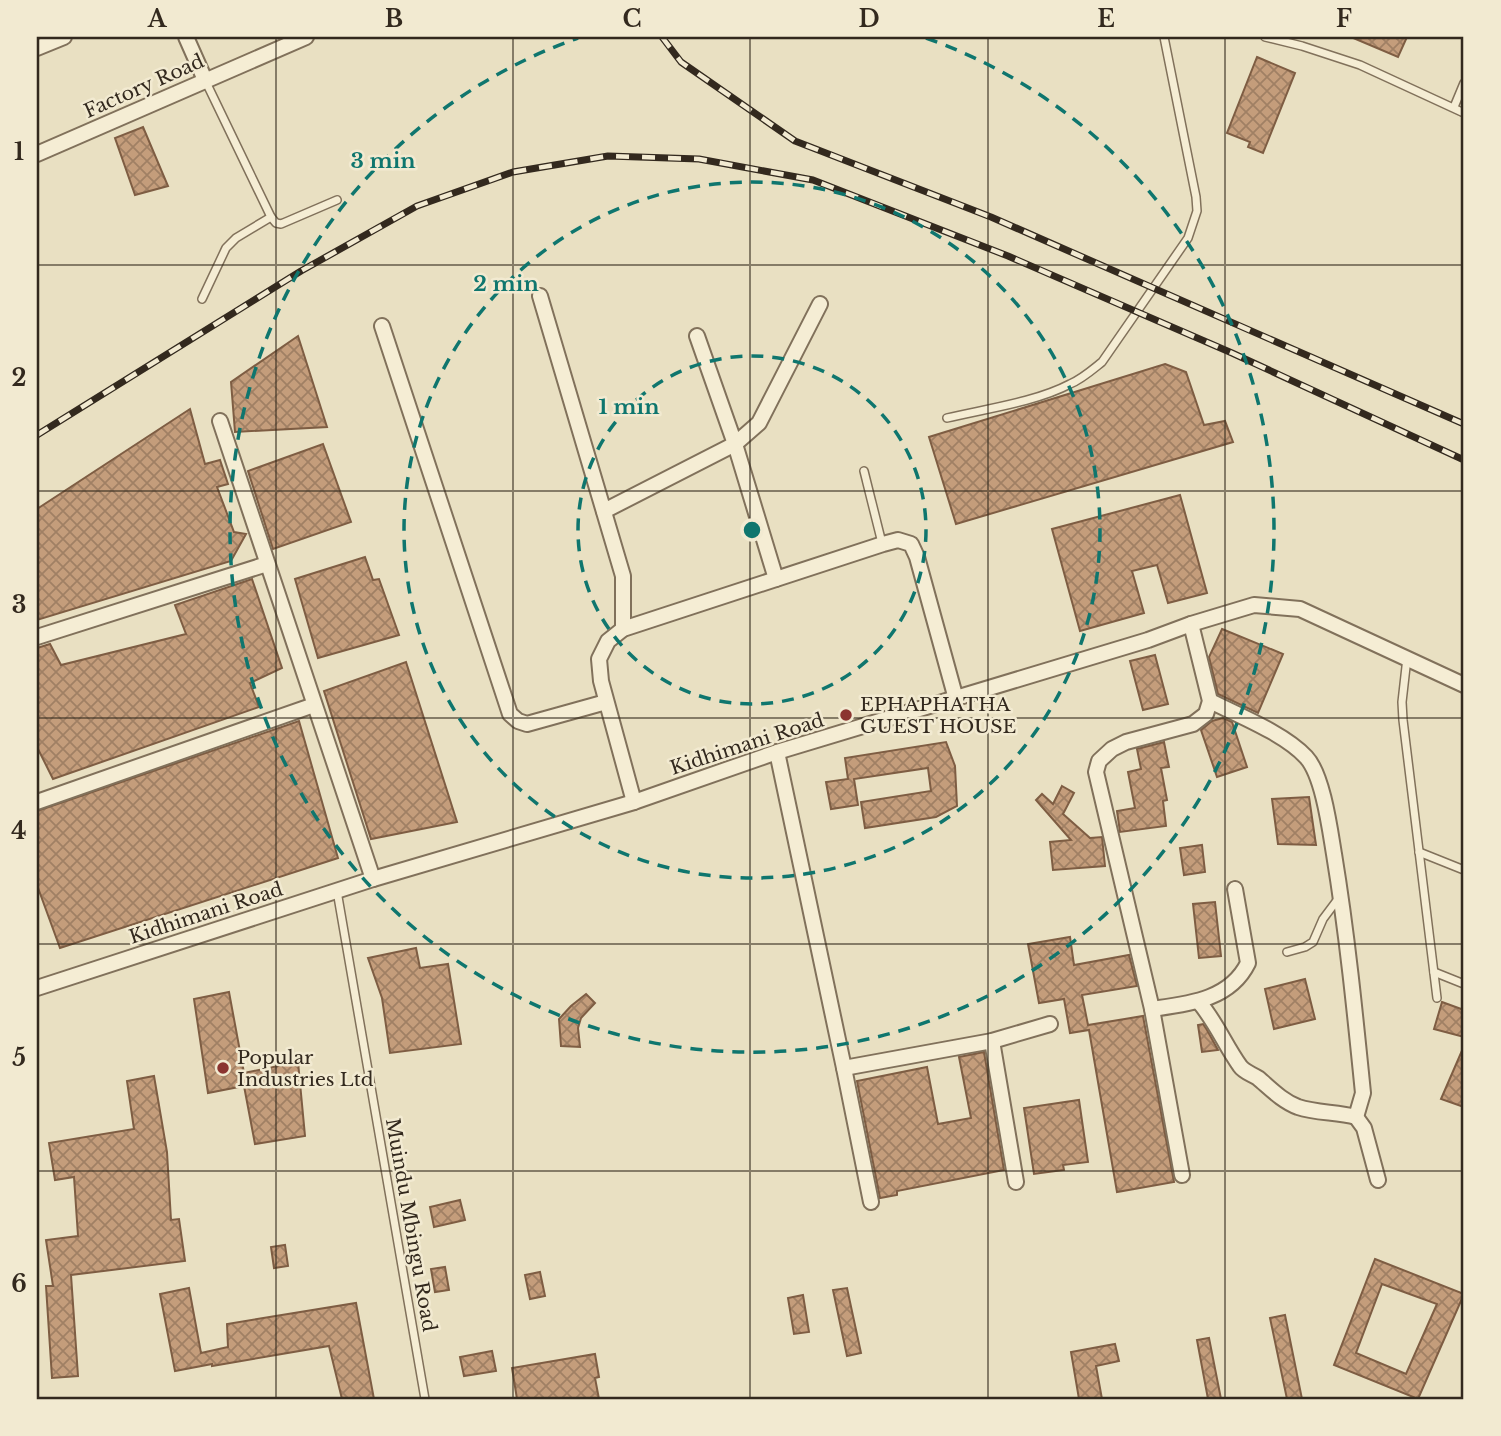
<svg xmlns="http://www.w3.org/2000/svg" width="1501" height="1436" font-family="'Libre Baskerville',serif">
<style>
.building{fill:url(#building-cross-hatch);stroke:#7e5d43;stroke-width:2;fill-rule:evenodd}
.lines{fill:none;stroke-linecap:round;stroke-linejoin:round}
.lane-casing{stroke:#81715b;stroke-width:10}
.street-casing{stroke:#81715b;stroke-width:18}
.lane{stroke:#f5edd4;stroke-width:7}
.street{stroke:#f5edd4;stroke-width:14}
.rail-casing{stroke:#33291e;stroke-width:7}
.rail{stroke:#f2ead1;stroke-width:4.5;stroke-dasharray:13;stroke-linecap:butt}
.grid{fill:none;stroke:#33291e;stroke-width:2;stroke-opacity:0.55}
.ring{fill:none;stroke:#0f766e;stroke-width:3.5;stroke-dasharray:12 9}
.poi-dot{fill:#8b3430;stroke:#f2ead1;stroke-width:2.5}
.labels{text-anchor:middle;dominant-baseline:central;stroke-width:5;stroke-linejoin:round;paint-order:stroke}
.street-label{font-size:19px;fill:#33291e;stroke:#f2ead1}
.poi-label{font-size:19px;fill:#33291e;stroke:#f2ead1;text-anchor:start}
.centre{fill:#0f766e;stroke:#f2ead1;stroke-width:3.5}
.ring-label{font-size:21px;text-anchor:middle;font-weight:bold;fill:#0f766e;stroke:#f2ead1;stroke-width:5;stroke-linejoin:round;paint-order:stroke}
.neatline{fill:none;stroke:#33291e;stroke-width:2.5}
.grid-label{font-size:23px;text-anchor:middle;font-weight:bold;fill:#33291e}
</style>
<defs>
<pattern id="building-cross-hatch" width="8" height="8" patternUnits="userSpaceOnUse" patternTransform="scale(1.75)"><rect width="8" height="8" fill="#c49d7b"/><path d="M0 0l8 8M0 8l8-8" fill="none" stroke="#a08064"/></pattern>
</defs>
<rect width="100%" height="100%" fill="#e9e0c2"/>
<g class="building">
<path d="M1351,37H1407L1398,57Z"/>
<path d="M1257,57L1295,73L1263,153L1248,147L1250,142L1227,133Z"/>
<path d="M143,127L168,186L135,195L115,138Z"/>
<path d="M298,336L327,427L235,432L231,382Z"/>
<path d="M1165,364L1186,372L1204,425L1225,421L1233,442L956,524L929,437Z"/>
<path d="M190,409L205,464L220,460L228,484L217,487L234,532L246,534L231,561L37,620V509Z"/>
<path d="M323,444L351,522L273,549L248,471Z"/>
<path d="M1180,495L1207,593L1168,603L1157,565L1132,571L1144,613L1080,631L1052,529Z"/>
<path d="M365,557L373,580L379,579L399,635L318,658L295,579Z"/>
<path d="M252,579L282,668L250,683L259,707L53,779L37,747V648L50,644L61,665L186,634L175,605Z"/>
<path d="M1222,629L1283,654L1258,713L1218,694L1209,657Z"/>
<path d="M1155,655L1168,704L1143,710L1130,661Z"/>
<path d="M406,662L457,822L371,839L324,691Z"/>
<path d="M1223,718L1232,722L1247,767L1217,777L1201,730L1212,721Z"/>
<path d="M299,721L338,858L60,948L37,885V811Z"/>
<path d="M946,742L955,766L957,806L936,817L865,828L861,802L931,791L928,768L854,779L858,805L831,809L826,782L848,779L845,758Z"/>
<path d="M1164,742L1169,767L1161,768L1167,800L1163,801L1166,826L1120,832L1117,811L1135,808L1128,772L1141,769L1137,749Z"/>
<path d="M1062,786L1074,793L1063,814L1090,838L1102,837L1105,866L1053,870L1050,842L1071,840L1036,800L1042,794L1053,804Z"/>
<path d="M1309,797L1316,845L1278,844L1272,799Z"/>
<path d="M1202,845L1205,872L1184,875L1180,848Z"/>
<path d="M1215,902L1221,956L1199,958L1193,904Z"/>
<path d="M1070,937L1074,965L1129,955L1137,986L1082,995L1088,1025L1143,1016L1174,1182L1117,1192L1089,1030L1070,1033L1064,999L1039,1003L1028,944Z"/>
<path d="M416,948L420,968L448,964L461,1044L390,1053L382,998L368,958Z"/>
<path d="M1305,979L1315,1019L1274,1029L1265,989Z"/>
<path d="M229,992L244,1073L298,1062L305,1136L255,1144L244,1086L208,1093L194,999Z"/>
<path d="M586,994L595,1003L581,1018L578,1028L580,1047L561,1046L559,1019L571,1006Z"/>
<path d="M1442,1002L1464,1010V1037L1434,1029Z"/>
<path d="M1203,1024L1207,1030L1218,1050L1202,1052L1198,1025Z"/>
<path d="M1464,1046V1107L1441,1099Z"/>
<path d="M984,1052L1004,1170L897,1191V1195L880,1198L857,1081L927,1067L938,1124L971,1118L959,1057Z"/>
<path d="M154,1076L167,1152L171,1220L179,1219L185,1261L71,1275L78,1376L52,1378L46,1286H53L46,1240L78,1236L74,1177L55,1180L49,1143L134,1129L127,1081Z"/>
<path d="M1079,1100L1088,1162L1063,1165L1064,1170L1034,1174L1024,1108Z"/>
<path d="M460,1200L465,1220L434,1227L430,1207Z"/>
<path d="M285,1245L288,1266L274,1268L271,1247Z"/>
<path d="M1375,1259L1464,1294L1418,1399L1334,1365ZM1382,1284L1437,1304L1406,1374L1356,1353Z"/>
<path d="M445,1267L449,1290L435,1292L431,1269Z"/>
<path d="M540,1272L545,1296L530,1299L525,1275Z"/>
<path d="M189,1288L201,1353L228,1347L227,1324L356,1303L374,1399H342L329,1346L212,1366V1364L175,1371L160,1294Z"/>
<path d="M847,1288L861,1353L847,1356L833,1290Z"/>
<path d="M803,1295L809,1332L794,1334L788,1298Z"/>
<path d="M1285,1315L1302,1399H1287L1270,1318Z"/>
<path d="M1209,1338L1221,1399H1208L1197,1340Z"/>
<path d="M1115,1344L1119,1361L1096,1366L1102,1399H1079L1071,1352Z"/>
<path d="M492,1351L496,1371L464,1376L460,1357Z"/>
<path d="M595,1354L599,1377L595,1378L599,1399H517L512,1368Z"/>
</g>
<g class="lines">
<defs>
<g id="lane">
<path d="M1265,37L1302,46L1360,65L1464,113"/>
<path d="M205,80L271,217L276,223L281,224L337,200"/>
<path d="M1454,107L1464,83"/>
<path d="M202,299L226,248L236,238L271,217"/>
<path d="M947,418C985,409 1036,402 1070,384C1082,379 1092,370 1102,362L1188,238L1197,211L1196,197L1164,37"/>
<path d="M864,471L882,543"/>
<path d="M1407,658L1402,702L1403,720L1437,998"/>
<path d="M1419,852L1464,870"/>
<path d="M337,891L425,1399"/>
<path d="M1287,952L1305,947L1313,942L1323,919L1338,899"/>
<path d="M1434,972L1464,984"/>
</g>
<g id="street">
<path d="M186,37L205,80"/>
<path d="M37,48L64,37"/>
<path d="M37,154L306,37"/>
<path d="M540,296L623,576V629"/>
<path d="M382,326L510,714L518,721L527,724L606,702"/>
<path d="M697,336L735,444L776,579"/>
<path d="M220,421L373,879"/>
<path d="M604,511L735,444L759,423L820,304"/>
<path d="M37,637L267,564"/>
<path d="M1210,701C1238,715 1285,734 1306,757C1323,775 1330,830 1334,854C1347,933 1355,1013 1363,1093L1356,1117"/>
<path d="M777,752L844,1068L871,1202"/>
<path d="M37,802L314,705"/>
<path d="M634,802L601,681L599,659L608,641L623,629L883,544L898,540L911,544L917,557L956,699"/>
<path d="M37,988L373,879L634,802L777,752L1148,640L1191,624L1254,605L1300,609L1464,685"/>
<path d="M1199,1002C1216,1022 1225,1045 1240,1066C1244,1072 1252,1074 1258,1078C1270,1088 1282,1101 1298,1107C1316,1113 1337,1112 1356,1117L1364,1128L1378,1180"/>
<path d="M1152,1009C1188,1004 1230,1000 1248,963L1235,889"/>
<path d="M992,1041L1016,1182"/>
<path d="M844,1068L992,1041L1050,1024"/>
<path d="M1182,1175L1152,1009L1096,772L1099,761L1112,749L1126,742L1193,724L1206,714L1210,701L1191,624"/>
</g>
</defs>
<use href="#lane" class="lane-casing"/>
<use href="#street" class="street-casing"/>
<use href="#lane" class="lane"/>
<use href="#street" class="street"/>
<defs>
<g id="rail">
<path d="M662,37L681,62L795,141L991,217L1464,424"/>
<path d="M37,435L301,271L417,206L513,172L608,156L699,159L813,180L1008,256L1232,353L1464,460"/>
</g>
</defs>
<use href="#rail" class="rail-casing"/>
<use href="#rail" class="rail"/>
</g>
<path class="grid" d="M276,37V1399M513,37V1399M750,37V1399M988,37V1399M1225,37V1399M37,265H1464M37,491H1464M37,718H1464M37,944H1464M37,1171H1464"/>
<g class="ring">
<circle cx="752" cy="530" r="174"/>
<circle cx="752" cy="530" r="348"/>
<path d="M926 38A522 522 0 1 1 578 38"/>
</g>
<g class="poi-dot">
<circle cx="846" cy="715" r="7"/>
<circle cx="223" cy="1068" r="7"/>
</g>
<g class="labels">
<g class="street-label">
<text transform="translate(144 86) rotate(-24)">Factory Road</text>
<text transform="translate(747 744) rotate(-18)">Kidhimani Road</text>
<text transform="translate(206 913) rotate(-18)">Kidhimani Road</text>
<text transform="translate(411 1225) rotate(80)">Muindu Mbingu Road</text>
</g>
<g class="poi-label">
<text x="860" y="704">EPHAPHATHA<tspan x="860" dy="22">GUEST HOUSE</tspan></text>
<text x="237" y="1057">Popular<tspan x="237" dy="22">Industries Ltd</tspan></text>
</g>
</g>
<circle cx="752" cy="530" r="10" class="centre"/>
<g class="ring-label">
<text x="383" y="168">3 min</text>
<text x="506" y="291">2 min</text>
<text x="629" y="414">1 min</text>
</g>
<rect width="1501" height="1436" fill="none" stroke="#f2ead1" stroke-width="77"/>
<rect x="38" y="38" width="1424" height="1360" class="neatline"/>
<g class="grid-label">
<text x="157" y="27">A</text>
<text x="394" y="27">B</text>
<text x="632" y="27">C</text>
<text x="869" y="27">D</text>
<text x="1106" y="27">E</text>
<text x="1344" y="27">F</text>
<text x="19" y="160">1</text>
<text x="19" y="386">2</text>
<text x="19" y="613">3</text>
<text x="19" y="839">4</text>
<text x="19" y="1066">5</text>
<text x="19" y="1292">6</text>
</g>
</svg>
